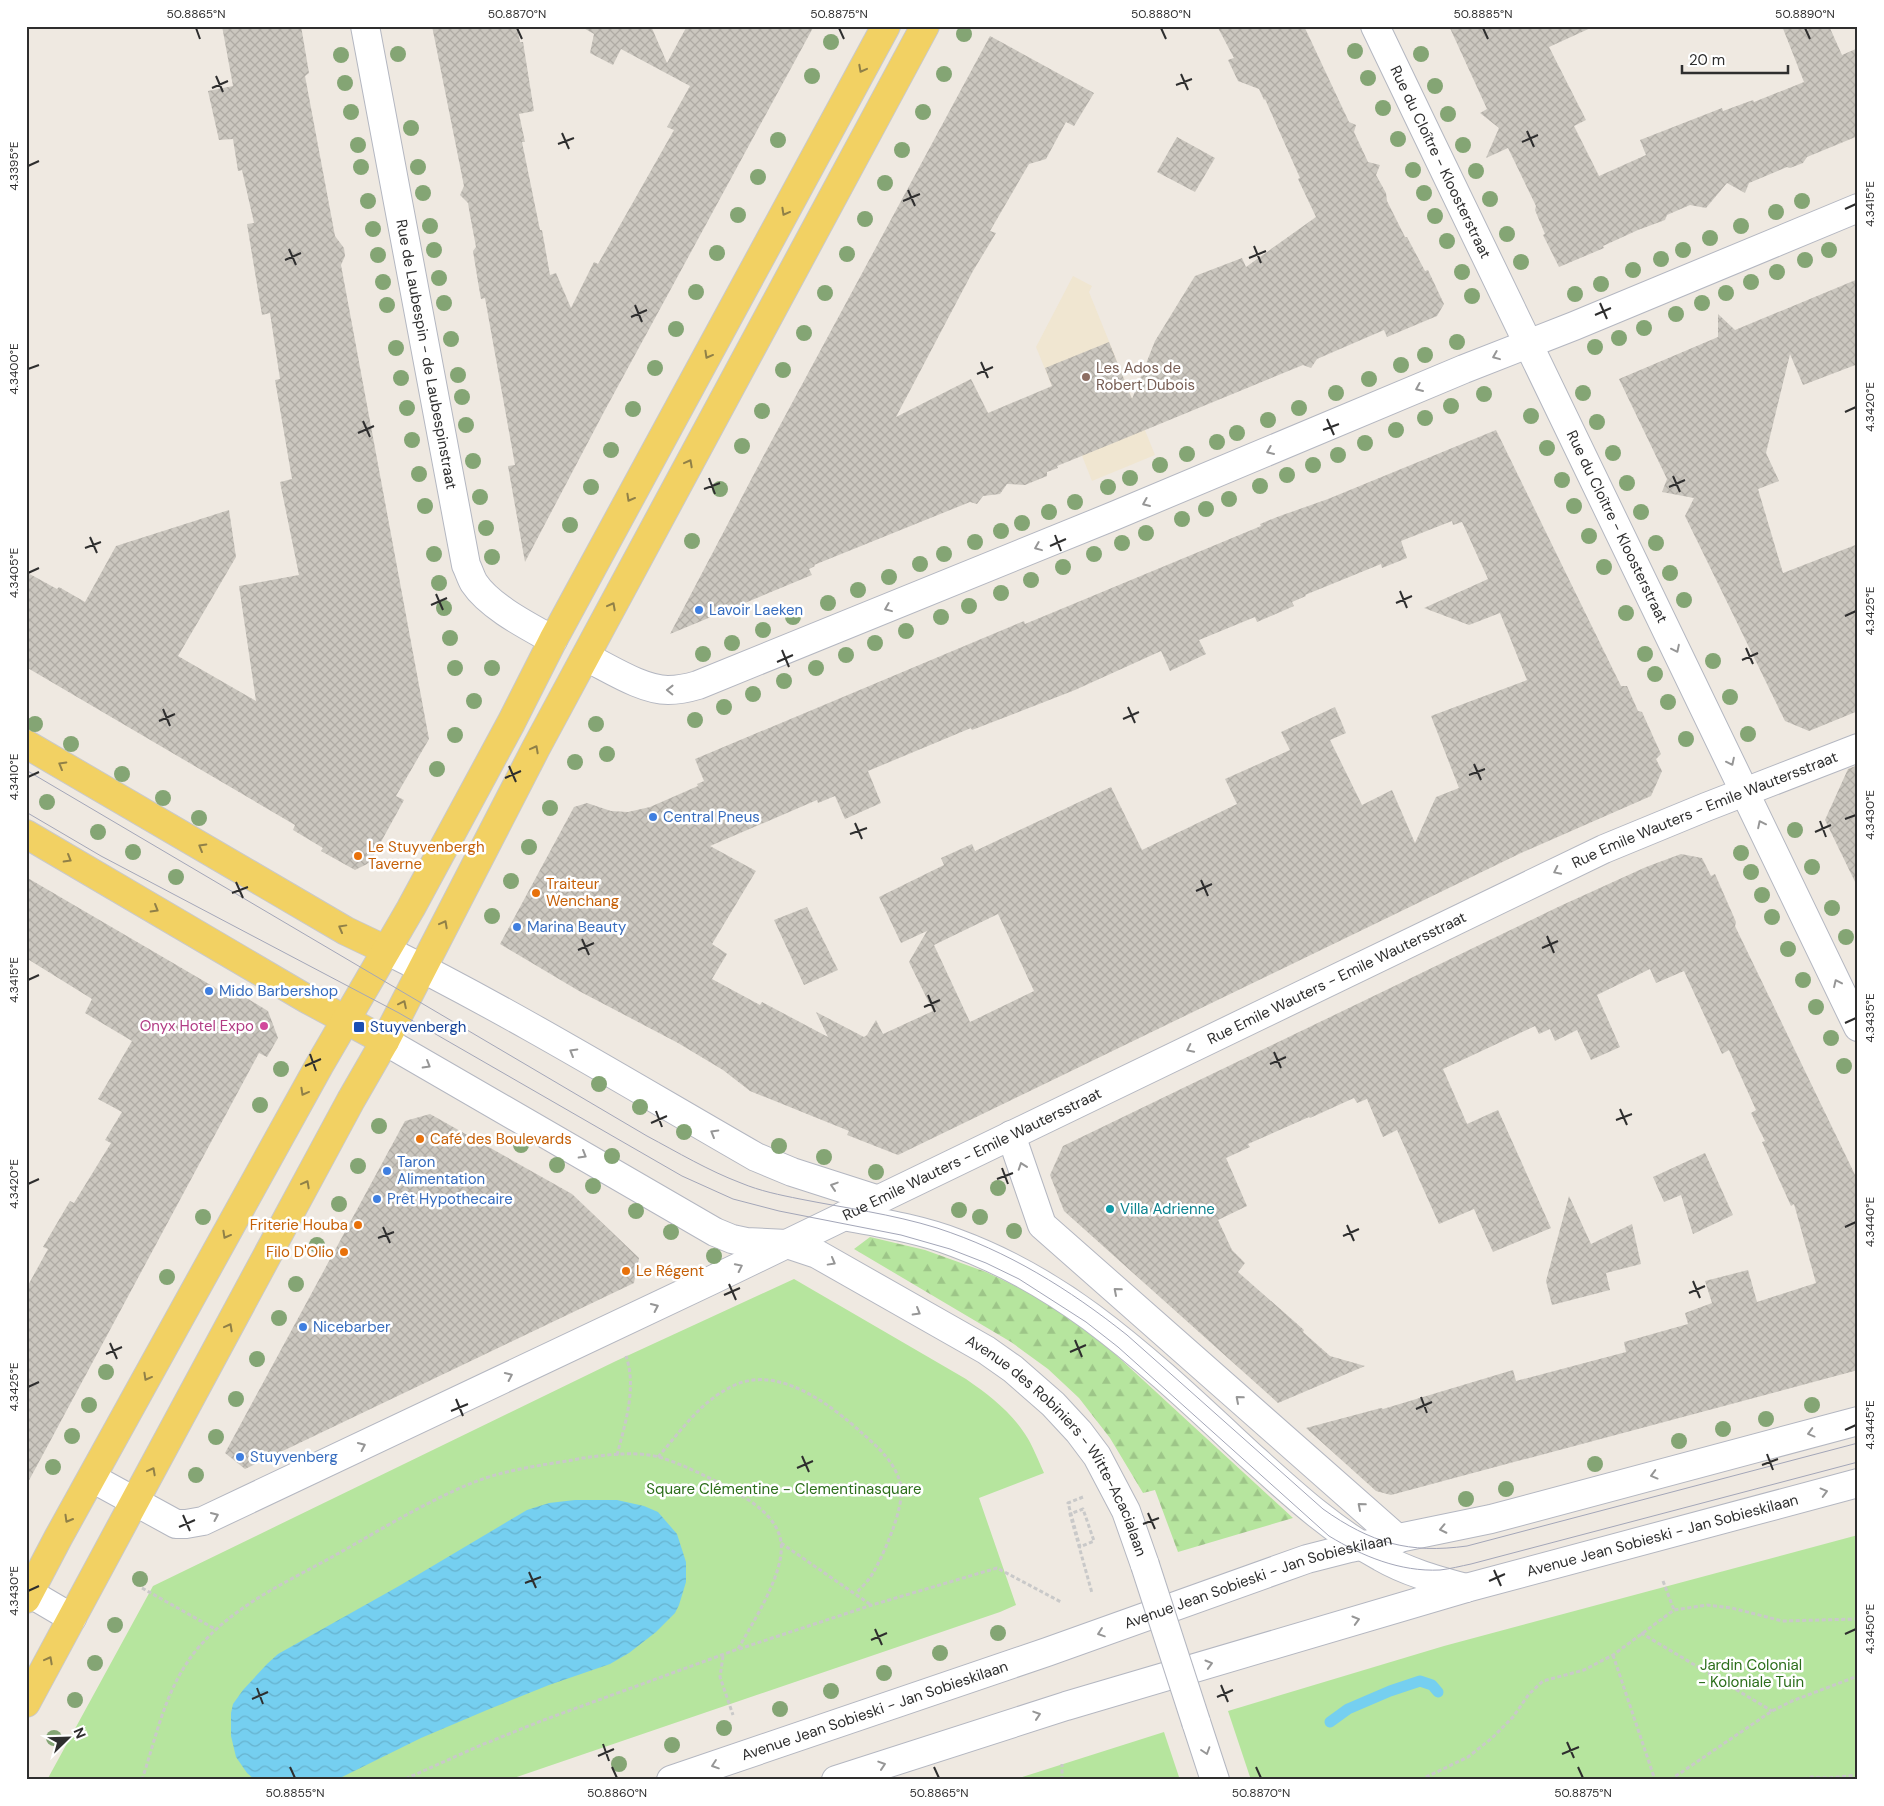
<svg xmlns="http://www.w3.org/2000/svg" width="1884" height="1806" font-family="'DM Sans',sans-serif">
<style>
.education{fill:#f0e6d1}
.grass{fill:#b6e59e}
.forest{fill:url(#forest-firs)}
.water{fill:url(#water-waves)}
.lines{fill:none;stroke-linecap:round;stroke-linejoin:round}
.stream{stroke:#75cff0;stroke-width:11}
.building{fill:url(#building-cross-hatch);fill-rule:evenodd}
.minor-casing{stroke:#b4b7c1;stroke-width:30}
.major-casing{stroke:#c9c9c9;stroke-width:30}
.path{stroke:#c9c9c9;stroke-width:3;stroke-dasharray:4 2.5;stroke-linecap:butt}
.minor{stroke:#fff;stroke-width:28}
.major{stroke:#f2d163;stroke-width:28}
.tram{stroke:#a3a6b8;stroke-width:1}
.minor-bridge-casing{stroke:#b4b7c1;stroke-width:30;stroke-linecap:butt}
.minor-bridge{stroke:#fff;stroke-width:28}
.tree{fill:#84a574}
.oneway{stroke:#908048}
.oneway2{stroke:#969696}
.ticks{fill:none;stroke:#2e2e2e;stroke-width:2}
.education-dot{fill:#8d6e63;stroke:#fff;stroke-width:2}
.shop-dot{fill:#3f7fe0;stroke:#fff;stroke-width:2}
.food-dot{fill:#e8710a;stroke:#fff;stroke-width:2}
.hotel-dot{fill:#d1479c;stroke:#fff;stroke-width:2}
.transit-dot{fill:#1a4fb4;stroke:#fff;stroke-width:2}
.culture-dot{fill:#0f9aa8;stroke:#fff;stroke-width:2}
.labels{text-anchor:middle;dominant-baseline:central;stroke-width:5;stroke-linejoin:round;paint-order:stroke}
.street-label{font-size:15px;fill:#2e2e2e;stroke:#fff}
.education-label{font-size:15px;fill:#785e54;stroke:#fff;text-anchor:start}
.shop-label{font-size:15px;fill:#366cbe;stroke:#fff;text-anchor:start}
.food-label{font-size:15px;fill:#c56008;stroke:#fff;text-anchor:start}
.hotel-label{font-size:15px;fill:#b23c85;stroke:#fff;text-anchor:end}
.transit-label{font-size:15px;fill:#164399;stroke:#fff;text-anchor:start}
.culture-label{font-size:15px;fill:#0d838f;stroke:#fff;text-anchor:start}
.park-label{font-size:15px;fill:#2c6e1b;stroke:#fff}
.neatline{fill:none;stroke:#2e2e2e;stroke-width:2}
.ticks-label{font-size:12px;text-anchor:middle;fill:#2e2e2e}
</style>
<defs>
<pattern id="forest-firs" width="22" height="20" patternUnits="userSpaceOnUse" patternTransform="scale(1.25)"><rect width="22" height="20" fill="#b6e59e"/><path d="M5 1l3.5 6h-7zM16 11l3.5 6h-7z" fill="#9dc588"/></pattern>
<pattern id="water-waves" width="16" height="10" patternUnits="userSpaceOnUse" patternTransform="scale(1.25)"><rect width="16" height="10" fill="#75cff0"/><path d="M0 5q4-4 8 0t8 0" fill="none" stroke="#66b2ce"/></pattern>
<pattern id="building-cross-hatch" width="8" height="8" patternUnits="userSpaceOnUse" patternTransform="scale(1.25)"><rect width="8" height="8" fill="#cbc7bf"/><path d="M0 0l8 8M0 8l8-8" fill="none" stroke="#afaba4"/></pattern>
</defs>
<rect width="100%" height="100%" fill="#efe9e1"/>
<path class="education" d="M1073,276L1092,286L1089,292L1155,455L1092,481L1054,385L1052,386L1036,347Z"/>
<g class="grass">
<path d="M794,1279L966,1379C989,1395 1010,1411 1025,1434C1033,1446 1038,1460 1044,1473L979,1498L1016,1605L1000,1612L508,1780H47L153,1586L616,1361Z"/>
<path d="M1858,1535V1780H1251L1228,1711L1444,1646Z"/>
<path d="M1164,1732L1180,1780H1013Z"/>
</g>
<path class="forest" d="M870,1237L925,1250L986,1272L1047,1301L1104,1344L1293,1518L1178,1552L1155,1490L1143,1493L1110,1438L1079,1398L1048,1369L1011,1342L854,1249Z"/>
<path class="water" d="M575,1500H617L644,1506L658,1512L677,1534L686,1562V1582L679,1605L675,1613L656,1632L629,1653L610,1664L549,1685L487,1710L421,1738L336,1780H255L247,1773L236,1757L231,1736V1713L233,1704L243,1690L267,1664L278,1654L399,1586L527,1510L549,1503Z"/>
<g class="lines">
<path class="stream" d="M1330,1722L1348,1709L1390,1691L1420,1681L1432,1685L1438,1692"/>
</g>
<g class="building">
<path d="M222,26H301L309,73L305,76L335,236L344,248L345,256L341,265L429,739L396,796L404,800L371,860L367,864L355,870L321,851L323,848L293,830L295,825L26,667V572L57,589L59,587L85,602L116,546L229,510L236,557L178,656L256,701L239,586L299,575L280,482L292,479L275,380L280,379L270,313L262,315L247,224L254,223L242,170L238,171L233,139L219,140L208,91L233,86Z"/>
<path d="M432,26H517L520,42H523L534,111L519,114L525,142H522L540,230H542L550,275L556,273L571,308L594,262L598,264L674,130L667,127L690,86L621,49L613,65L590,53L594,34L580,26H651L667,63L687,26H814L605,410L525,562L508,466L515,465L485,298L481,299L478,282L473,251L476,247L470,215L468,203L460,195L464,186Z"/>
<path d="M1217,26H1304L1349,122L1356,125L1354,132L1368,162L1380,165L1376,175L1386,193L1387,201L1405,237H1407L1425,271L1428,270L1444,304L1437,316L1387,337L1384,330L1317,359L1311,368L1303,365L1116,442L1057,466L1058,468L1047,472V476L1025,485L1007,484L1000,494L983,496L977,504L970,502L814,565L815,566L809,569L812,575L670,634L764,455L990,36L1094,93L1074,126L1066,122L1046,159L1029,164L990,231L996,233L973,271L896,417L971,379L988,413L1052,386L1045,368L1109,342L1132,399L1155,341L1195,276L1242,258L1246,267L1316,217L1298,179L1300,178L1265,99L1264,100L1259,89L1238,81L1228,60L1234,58Z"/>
<path d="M1449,26H1595L1549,47L1586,120L1574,126L1599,176L1646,155L1640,140L1722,108L1723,111L1753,100L1754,102L1804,82L1782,26H1829L1842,55L1858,48V136L1807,157L1803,163L1790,168L1787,167L1749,183L1745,193L1727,183L1706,208L1690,205L1667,215L1665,220L1638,230L1603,246L1604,248L1559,267L1543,235L1545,234L1535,210L1536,206L1508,148L1486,158L1499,128L1480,113L1487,109Z"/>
<path d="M1177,137L1215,158L1195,192L1157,172Z"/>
<path d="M1858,279V364L1803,385L1790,354L1766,453L1779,481L1758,489L1783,573L1858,544V711L1809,731L1785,721L1685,516L1694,498L1662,492L1667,479L1619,379L1718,337V314L1735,330Z"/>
<path d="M1496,430L1621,686H1627L1638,711L1642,712L1661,754L1656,759L1662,771L1651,796L1521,853L898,1155L847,1135L849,1131L750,1091L723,1070L678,1043L579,991L500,944L574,807L587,803L611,811L628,812L650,807L698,786L697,784L704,781L695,759L1024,621L1025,624L1261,526L1260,524L1277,517L1328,499ZM1452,521L1453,525L1462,522L1488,579L1424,608L1469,625L1500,613L1527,680L1431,716L1459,788L1436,797L1415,843L1392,790L1362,805L1330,740L1346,733L1335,707L1281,732L1290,750L1225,779L1237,804L1142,850L1111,787L975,851L972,844L941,858L944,865L879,897L901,943L927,931L909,962L933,1011L883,1034L876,1020L867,1035L864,1037L816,1012L828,1037L762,1002L760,1005L712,979L727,954L712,944L756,871L710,846L817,800L818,803L835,796L845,819L881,803L868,771L971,728L972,730L1075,690L1161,651L1170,671L1206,654L1199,640L1255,617L1257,622L1294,606L1292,602L1306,596L1305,595L1381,564L1382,568L1407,558L1401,541ZM998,914L1034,991L970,1022L934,945Z"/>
<path d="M1858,765V888L1825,820L1848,769Z"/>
<path d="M1681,854L1702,858L1711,876L1715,874L1736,922L1735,926L1858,1181V1370L1391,1495L1376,1491L1306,1428L1381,1408L1383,1409L1513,1370L1516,1381L1626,1352L1624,1342L1688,1324L1685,1313L1712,1303L1705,1281L1748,1270L1757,1302L1816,1283L1794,1204L1791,1206L1762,1142L1765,1141L1751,1113L1756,1110L1729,1050L1722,1054L1684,971L1656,983L1650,969L1597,995L1620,1047L1591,1060L1577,1030L1555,1041L1550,1029L1539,1034L1535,1026L1443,1069L1467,1124L1498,1110L1551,1228L1493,1252L1474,1209L1439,1224L1397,1130L1383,1137L1367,1099L1357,1103L1354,1098L1310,1118L1309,1117L1248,1144L1250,1147L1226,1158L1247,1206L1218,1220L1232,1250L1245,1263L1238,1272L1304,1330L1303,1332L1330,1356L1365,1366L1278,1403L1064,1211L1050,1175L1063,1146L1558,907L1646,867Z"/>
<path d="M26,877L226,994L230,988L268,1011L278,1038L267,1057L259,1053L26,1486V1289L48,1249L43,1247L70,1201L74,1203L111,1143L105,1140L122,1112L98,1099L132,1041L85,1013L92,999L26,958Z"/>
<path d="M807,907L838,970L804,985L774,920Z"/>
<path d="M430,1114L572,1194L639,1258L634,1283L245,1469L225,1453L405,1121Z"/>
<path d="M1705,1153L1733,1215L1693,1234L1681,1195L1664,1202L1653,1177Z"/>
<path d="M1569,1196L1591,1244L1632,1224L1641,1264L1606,1273L1610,1290L1552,1305L1546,1281Z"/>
</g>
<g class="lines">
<defs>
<g id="minor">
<path id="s1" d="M365,26L466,565C469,571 471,578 474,583C490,607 528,626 553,640"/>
<path id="s2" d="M1375,26C1535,360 1699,692 1858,1027"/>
<path d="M586,657C609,668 642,690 668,690C678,690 688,688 698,685L1116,515L1464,369L1574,326L1858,208"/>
<path d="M386,950C513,1013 634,1087 756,1157L792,1172L876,1199"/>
<path id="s3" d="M385,1041L715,1232L732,1239L746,1242L787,1244L817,1254L986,1350L1013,1369L1053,1404L1079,1432L1097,1456L1126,1511L1145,1565"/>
<path d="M1011,1135L1042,1225L1398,1539"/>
<path d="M843,1216C881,1223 920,1229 956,1243C1005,1261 1050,1287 1091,1317C1149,1360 1201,1410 1253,1458C1294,1495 1333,1531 1381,1557C1407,1572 1437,1580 1466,1588"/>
<path id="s4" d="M92,1478L176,1524H186L203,1521L712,1280L1604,849L1706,807L1858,748"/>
<path d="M26,1591L72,1618"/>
<path d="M1196,1722L1215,1780"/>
<path id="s5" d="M671,1780L1047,1652L1307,1559L1350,1548L1491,1519L1858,1421"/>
<path id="s6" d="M836,1780L1066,1706L1466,1588L1858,1483"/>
</g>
<g id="major">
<path d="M26,744L346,931L386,950"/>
<path d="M26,834L307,999L385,1041"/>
<path d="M26,1599L58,1538L319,1066L411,908L511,723L553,640L886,26"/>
<path d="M26,1703L351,1100L385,1041L536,748L925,26"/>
</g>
</defs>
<use href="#minor" class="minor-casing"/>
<use href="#major" class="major-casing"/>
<g class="path">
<path d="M617,1455C625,1424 637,1388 626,1356"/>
<path d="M658,1457C681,1431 701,1400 735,1385C779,1365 831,1405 862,1433C879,1448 897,1464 901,1487C904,1508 884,1554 873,1573C869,1580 862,1587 856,1593"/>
<path d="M1083,1497L1068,1503L1080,1547L1094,1541L1083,1509L1070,1514L1092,1593"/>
<path d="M781,1543L871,1605"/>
<path d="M1663,1581L1674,1610"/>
<path d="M142,1588L215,1629"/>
<path d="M1641,1633L1772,1711"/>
<path d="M739,1649L872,1605L997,1568L1061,1602"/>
<path d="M1613,1655L1655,1780"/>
<path d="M723,1656L720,1677L733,1715"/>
<path d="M142,1780C157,1734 166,1686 198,1648C235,1605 283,1584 332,1557C377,1532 423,1503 472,1483C501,1471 535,1466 567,1461C592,1456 634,1450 659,1457C682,1464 706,1476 727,1487C748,1499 777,1515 781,1542C785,1573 753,1622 738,1649L541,1721L479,1746L403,1780"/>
<path d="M1062,1780V1764"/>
<path d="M1420,1780L1468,1757L1492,1738L1513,1717L1529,1694L1543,1681L1584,1670L1613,1655L1674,1610L1707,1605L1732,1608L1782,1621L1858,1619"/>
<path d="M1670,1780L1772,1711L1792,1701L1858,1676"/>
<path d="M1797,1780L1812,1777L1829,1778L1858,1775"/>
</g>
<use href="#minor" class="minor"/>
<use href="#major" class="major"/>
<g class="tram">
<path d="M26,770L647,1136C677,1152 709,1171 741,1183C760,1191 780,1195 800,1199C845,1208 892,1214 937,1228C1008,1251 1069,1289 1127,1335L1323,1509C1371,1543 1409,1554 1467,1546L1858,1443"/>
<path d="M26,812L101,856L399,1013L682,1176L733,1199L779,1211L901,1235L950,1249L986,1263L1019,1279L1086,1322L1118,1347L1329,1536C1362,1556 1400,1572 1440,1570C1450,1569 1461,1566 1471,1564L1858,1462"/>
</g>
<defs>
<path id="minor-bridge" d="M1145,1565L1196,1722"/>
</defs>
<use href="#minor-bridge" class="minor-bridge-casing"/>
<use href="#minor-bridge" class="minor-bridge"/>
</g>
<g class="tree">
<circle cx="964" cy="34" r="8"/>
<circle cx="831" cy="42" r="8"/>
<circle cx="1355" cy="51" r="8"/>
<circle cx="398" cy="54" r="8"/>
<circle cx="1421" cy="54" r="8"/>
<circle cx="341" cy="55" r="8"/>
<circle cx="944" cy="74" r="8"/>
<circle cx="812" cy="76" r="8"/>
<circle cx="1368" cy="78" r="8"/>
<circle cx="345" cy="83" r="8"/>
<circle cx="1435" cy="86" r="8"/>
<circle cx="1383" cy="108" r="8"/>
<circle cx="351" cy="112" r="8"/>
<circle cx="923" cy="112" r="8"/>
<circle cx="1448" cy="114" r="8"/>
<circle cx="411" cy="128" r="8"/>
<circle cx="1398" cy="139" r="8"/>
<circle cx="778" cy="140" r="8"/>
<circle cx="358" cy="145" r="8"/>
<circle cx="1463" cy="145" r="8"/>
<circle cx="902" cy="150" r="8"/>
<circle cx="361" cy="167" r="8"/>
<circle cx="418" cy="167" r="8"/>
<circle cx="1413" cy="170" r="8"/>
<circle cx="1476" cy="171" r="8"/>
<circle cx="758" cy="177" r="8"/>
<circle cx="885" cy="183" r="8"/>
<circle cx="423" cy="193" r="8"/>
<circle cx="1424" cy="193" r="8"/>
<circle cx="1490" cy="199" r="8"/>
<circle cx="368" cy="201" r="8"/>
<circle cx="1802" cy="201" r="8"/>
<circle cx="1776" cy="212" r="8"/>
<circle cx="738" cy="215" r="8"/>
<circle cx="1435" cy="216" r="8"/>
<circle cx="865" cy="219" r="8"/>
<circle cx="430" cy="226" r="8"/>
<circle cx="1741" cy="226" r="8"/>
<circle cx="373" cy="229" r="8"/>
<circle cx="1507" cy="234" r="8"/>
<circle cx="1710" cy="238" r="8"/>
<circle cx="1447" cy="241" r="8"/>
<circle cx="434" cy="250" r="8"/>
<circle cx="1683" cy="250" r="8"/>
<circle cx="1829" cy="250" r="8"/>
<circle cx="717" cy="253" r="8"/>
<circle cx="847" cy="254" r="8"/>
<circle cx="378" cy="255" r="8"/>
<circle cx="1661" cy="259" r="8"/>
<circle cx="1805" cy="260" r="8"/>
<circle cx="1521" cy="262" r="8"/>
<circle cx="1633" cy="270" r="8"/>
<circle cx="1462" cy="272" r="8"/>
<circle cx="1777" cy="272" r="8"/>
<circle cx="439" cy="278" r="8"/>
<circle cx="383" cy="282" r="8"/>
<circle cx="1751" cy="282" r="8"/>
<circle cx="1601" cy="284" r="8"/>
<circle cx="696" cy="292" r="8"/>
<circle cx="825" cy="293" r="8"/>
<circle cx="1726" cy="293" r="8"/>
<circle cx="1575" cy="294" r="8"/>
<circle cx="1472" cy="296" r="8"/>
<circle cx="444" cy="303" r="8"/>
<circle cx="1702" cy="303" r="8"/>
<circle cx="387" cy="305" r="8"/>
<circle cx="1676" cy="314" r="8"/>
<circle cx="1644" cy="328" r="8"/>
<circle cx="676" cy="329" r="8"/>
<circle cx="804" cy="333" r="8"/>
<circle cx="1619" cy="338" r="8"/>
<circle cx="451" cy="339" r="8"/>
<circle cx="1457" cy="342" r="8"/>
<circle cx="1595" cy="347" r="8"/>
<circle cx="396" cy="348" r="8"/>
<circle cx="1425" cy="355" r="8"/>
<circle cx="1401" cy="365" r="8"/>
<circle cx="655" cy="368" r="8"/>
<circle cx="783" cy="370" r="8"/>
<circle cx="458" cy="375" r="8"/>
<circle cx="401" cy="378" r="8"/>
<circle cx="1369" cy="379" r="8"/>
<circle cx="1336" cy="393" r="8"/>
<circle cx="1583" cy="393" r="8"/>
<circle cx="1484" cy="394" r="8"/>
<circle cx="462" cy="397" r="8"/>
<circle cx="1451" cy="406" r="8"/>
<circle cx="407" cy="408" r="8"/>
<circle cx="1299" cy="408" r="8"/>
<circle cx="633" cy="409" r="8"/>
<circle cx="762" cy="411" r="8"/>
<circle cx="1531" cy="416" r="8"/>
<circle cx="1425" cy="418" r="8"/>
<circle cx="1268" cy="420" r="8"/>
<circle cx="1597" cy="422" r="8"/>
<circle cx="466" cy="425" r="8"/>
<circle cx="1396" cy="430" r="8"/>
<circle cx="1237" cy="433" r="8"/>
<circle cx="412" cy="440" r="8"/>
<circle cx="1217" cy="442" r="8"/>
<circle cx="1365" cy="443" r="8"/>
<circle cx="742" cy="446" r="8"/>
<circle cx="1547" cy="448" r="8"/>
<circle cx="611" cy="450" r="8"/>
<circle cx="1613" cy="453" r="8"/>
<circle cx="1187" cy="454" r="8"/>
<circle cx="1338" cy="455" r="8"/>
<circle cx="473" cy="461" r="8"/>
<circle cx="1160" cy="465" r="8"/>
<circle cx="1313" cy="465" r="8"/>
<circle cx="419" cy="474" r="8"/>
<circle cx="1287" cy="475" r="8"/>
<circle cx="1130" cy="478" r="8"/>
<circle cx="1562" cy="480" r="8"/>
<circle cx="1627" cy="483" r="8"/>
<circle cx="1260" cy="486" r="8"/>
<circle cx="591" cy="487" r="8"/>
<circle cx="1108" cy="487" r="8"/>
<circle cx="720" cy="489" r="8"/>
<circle cx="480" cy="497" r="8"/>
<circle cx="1229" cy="499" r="8"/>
<circle cx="1075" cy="502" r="8"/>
<circle cx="425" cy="506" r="8"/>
<circle cx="1574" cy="506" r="8"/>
<circle cx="1206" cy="509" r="8"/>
<circle cx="1049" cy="512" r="8"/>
<circle cx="1641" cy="512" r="8"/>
<circle cx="1182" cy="519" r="8"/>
<circle cx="1022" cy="523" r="8"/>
<circle cx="570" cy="525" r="8"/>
<circle cx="486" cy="528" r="8"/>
<circle cx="1001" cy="531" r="8"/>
<circle cx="1146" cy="533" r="8"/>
<circle cx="1589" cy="536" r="8"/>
<circle cx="692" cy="541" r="8"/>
<circle cx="975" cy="542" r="8"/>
<circle cx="1122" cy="543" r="8"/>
<circle cx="1656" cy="543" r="8"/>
<circle cx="434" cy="554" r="8"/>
<circle cx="944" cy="554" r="8"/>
<circle cx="1094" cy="554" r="8"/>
<circle cx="492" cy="557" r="8"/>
<circle cx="920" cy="564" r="8"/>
<circle cx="1063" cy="567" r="8"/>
<circle cx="1604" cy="567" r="8"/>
<circle cx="1670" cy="573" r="8"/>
<circle cx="889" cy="577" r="8"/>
<circle cx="1031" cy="580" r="8"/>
<circle cx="439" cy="583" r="8"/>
<circle cx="858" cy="590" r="8"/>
<circle cx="1001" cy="593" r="8"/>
<circle cx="1684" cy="600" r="8"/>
<circle cx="828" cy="603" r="8"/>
<circle cx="969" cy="606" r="8"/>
<circle cx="444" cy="608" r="8"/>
<circle cx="1626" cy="613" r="8"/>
<circle cx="793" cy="617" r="8"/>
<circle cx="941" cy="617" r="8"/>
<circle cx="763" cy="630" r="8"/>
<circle cx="906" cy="631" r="8"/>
<circle cx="450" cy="638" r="8"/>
<circle cx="732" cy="643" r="8"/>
<circle cx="875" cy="643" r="8"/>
<circle cx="703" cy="654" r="8"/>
<circle cx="1645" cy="654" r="8"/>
<circle cx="846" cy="655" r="8"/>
<circle cx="1713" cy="661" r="8"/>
<circle cx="455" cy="668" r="8"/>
<circle cx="492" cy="668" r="8"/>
<circle cx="816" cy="668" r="8"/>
<circle cx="1655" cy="674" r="8"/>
<circle cx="784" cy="681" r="8"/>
<circle cx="753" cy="694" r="8"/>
<circle cx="1730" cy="697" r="8"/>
<circle cx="474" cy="701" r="8"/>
<circle cx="1668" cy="702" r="8"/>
<circle cx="724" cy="707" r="8"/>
<circle cx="695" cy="720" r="8"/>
<circle cx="35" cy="724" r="8"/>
<circle cx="596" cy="724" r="8"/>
<circle cx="1748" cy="734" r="8"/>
<circle cx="455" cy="735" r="8"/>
<circle cx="1686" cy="739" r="8"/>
<circle cx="71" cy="744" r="8"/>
<circle cx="607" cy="754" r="8"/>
<circle cx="575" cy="762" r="8"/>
<circle cx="437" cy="769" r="8"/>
<circle cx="122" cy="774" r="8"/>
<circle cx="163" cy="798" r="8"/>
<circle cx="47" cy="802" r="8"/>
<circle cx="550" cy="808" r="8"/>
<circle cx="199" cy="818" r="8"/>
<circle cx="1795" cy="830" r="8"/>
<circle cx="98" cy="832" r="8"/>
<circle cx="529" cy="847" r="8"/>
<circle cx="133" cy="852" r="8"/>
<circle cx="1741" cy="853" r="8"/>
<circle cx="1812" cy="867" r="8"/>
<circle cx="1751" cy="872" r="8"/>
<circle cx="176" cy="877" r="8"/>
<circle cx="511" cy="881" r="8"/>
<circle cx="1762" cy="895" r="8"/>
<circle cx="1832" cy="908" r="8"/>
<circle cx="492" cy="916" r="8"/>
<circle cx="1772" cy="917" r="8"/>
<circle cx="1846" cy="937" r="8"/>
<circle cx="1788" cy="949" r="8"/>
<circle cx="1803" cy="980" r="8"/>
<circle cx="1816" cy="1007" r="8"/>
<circle cx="1831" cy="1038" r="8"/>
<circle cx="1844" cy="1066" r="8"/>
<circle cx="281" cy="1069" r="8"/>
<circle cx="599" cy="1084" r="8"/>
<circle cx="260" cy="1105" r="8"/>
<circle cx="640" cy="1107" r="8"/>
<circle cx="379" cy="1126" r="8"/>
<circle cx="684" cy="1132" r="8"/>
<circle cx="521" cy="1145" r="8"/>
<circle cx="779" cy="1146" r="8"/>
<circle cx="612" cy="1156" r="8"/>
<circle cx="824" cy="1157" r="8"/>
<circle cx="557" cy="1165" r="8"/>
<circle cx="358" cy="1166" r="8"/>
<circle cx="876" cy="1172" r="8"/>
<circle cx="593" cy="1186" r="8"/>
<circle cx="998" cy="1188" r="8"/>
<circle cx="339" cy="1204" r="8"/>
<circle cx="959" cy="1210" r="8"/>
<circle cx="636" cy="1211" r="8"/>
<circle cx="203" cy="1217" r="8"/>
<circle cx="980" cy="1217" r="8"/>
<circle cx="1014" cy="1231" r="8"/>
<circle cx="671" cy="1232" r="8"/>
<circle cx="317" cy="1245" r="8"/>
<circle cx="714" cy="1256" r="8"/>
<circle cx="167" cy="1277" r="8"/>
<circle cx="296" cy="1284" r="8"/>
<circle cx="279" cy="1318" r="8"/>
<circle cx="257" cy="1359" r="8"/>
<circle cx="106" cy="1372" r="8"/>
<circle cx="236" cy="1399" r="8"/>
<circle cx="89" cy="1405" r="8"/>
<circle cx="1812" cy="1405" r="8"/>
<circle cx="1766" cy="1419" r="8"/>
<circle cx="1723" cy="1429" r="8"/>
<circle cx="72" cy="1436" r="8"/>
<circle cx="216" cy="1437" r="8"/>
<circle cx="1679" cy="1441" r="8"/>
<circle cx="1595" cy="1464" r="8"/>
<circle cx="53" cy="1467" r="8"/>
<circle cx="196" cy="1475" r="8"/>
<circle cx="1506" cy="1489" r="8"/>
<circle cx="1466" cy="1499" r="8"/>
<circle cx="140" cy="1579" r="8"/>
<circle cx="115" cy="1625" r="8"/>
<circle cx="998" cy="1633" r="8"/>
<circle cx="940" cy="1653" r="8"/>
<circle cx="95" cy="1663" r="8"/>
<circle cx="884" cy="1673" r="8"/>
<circle cx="831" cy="1691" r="8"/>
<circle cx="75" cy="1700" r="8"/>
<circle cx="780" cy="1709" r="8"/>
<circle cx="724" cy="1728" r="8"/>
<circle cx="54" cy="1738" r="8"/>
<circle cx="672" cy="1745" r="8"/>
<circle cx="619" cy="1764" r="8"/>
</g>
<defs><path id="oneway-chevron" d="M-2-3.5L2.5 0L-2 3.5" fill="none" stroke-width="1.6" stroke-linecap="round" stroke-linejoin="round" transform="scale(1.25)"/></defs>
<g class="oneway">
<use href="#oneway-chevron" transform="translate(862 69) rotate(118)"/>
<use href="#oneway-chevron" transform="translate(785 212) rotate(119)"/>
<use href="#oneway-chevron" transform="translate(708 355) rotate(119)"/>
<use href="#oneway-chevron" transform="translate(689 463) rotate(-62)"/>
<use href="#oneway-chevron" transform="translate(630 498) rotate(119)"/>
<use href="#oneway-chevron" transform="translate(612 606) rotate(-62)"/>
<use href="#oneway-chevron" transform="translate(535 749) rotate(-62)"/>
<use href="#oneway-chevron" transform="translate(62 765) rotate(-150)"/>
<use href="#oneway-chevron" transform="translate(202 847) rotate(-150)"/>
<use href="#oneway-chevron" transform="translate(68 859) rotate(30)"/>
<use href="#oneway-chevron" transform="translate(155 909) rotate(30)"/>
<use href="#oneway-chevron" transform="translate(444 924) rotate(-62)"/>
<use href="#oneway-chevron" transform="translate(342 928) rotate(-151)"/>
<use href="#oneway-chevron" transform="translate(403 1004) rotate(-64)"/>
<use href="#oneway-chevron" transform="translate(304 1092) rotate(119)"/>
<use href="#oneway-chevron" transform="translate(306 1184) rotate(-62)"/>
<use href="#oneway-chevron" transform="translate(226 1235) rotate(119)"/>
<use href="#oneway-chevron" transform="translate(229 1327) rotate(-62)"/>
<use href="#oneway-chevron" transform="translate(147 1377) rotate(119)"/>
<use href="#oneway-chevron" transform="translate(152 1471) rotate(-62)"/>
<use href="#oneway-chevron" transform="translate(68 1519) rotate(120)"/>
<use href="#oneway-chevron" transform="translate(49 1660) rotate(-62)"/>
</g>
<g class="oneway2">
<use href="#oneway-chevron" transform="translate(1496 356) rotate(158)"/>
<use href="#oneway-chevron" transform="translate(1419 388) rotate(157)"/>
<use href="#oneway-chevron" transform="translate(1270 451) rotate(157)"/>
<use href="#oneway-chevron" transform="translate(1146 503) rotate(157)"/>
<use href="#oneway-chevron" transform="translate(1038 547) rotate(158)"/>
<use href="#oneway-chevron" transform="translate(888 608) rotate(158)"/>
<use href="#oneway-chevron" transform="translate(1676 649) rotate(64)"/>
<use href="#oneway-chevron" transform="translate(670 690) rotate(-179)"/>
<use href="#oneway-chevron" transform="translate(1731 762) rotate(64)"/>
<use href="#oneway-chevron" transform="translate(1761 824) rotate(-116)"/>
<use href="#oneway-chevron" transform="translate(1557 871) rotate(154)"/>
<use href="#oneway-chevron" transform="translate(1837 983) rotate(-115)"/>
<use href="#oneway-chevron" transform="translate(1190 1049) rotate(154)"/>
<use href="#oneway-chevron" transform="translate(573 1052) rotate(-150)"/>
<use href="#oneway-chevron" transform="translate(427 1065) rotate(30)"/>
<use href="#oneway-chevron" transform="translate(714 1133) rotate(-150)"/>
<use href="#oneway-chevron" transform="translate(583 1155) rotate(30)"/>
<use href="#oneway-chevron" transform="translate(1022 1166) rotate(-109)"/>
<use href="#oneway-chevron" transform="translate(834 1186) rotate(-162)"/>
<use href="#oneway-chevron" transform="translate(832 1262) rotate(29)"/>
<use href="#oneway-chevron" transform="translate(739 1267) rotate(-26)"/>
<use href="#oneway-chevron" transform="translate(1117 1291) rotate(-139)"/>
<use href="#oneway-chevron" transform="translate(655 1307) rotate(-25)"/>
<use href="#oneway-chevron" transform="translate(917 1312) rotate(30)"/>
<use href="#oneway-chevron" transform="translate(509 1376) rotate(-25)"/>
<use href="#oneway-chevron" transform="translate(1239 1399) rotate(-139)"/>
<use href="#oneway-chevron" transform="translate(1811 1433) rotate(165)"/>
<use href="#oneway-chevron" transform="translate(362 1446) rotate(-25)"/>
<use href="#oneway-chevron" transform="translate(1654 1475) rotate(165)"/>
<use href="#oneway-chevron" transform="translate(1824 1492) rotate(-15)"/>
<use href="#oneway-chevron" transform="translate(1361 1506) rotate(-139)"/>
<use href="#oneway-chevron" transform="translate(215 1516) rotate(-24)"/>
<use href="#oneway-chevron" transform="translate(1443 1529) rotate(168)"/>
<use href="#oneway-chevron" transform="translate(1356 1620) rotate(-16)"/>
<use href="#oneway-chevron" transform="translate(1101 1633) rotate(161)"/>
<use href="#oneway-chevron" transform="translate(1209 1664) rotate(-16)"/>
<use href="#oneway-chevron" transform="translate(1037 1715) rotate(-18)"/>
<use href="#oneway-chevron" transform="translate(1206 1751) rotate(72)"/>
<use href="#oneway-chevron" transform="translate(715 1765) rotate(161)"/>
<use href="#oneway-chevron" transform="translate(882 1765) rotate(-18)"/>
</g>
<path class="ticks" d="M196,28L200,39M517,28L522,39M839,28L844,39M1161,28L1166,39M1483,28L1488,39M1805,28L1810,39M1181,74L1188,90M216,76L223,92M1176,85L1192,79M212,88L228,81M1527,131L1534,147M562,133L569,149M1522,142L1538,135M558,144L574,138M28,166L39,161M908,190L915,206M903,201L920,194M1845,209L1856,204M1254,246L1261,263M289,249L296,265M1249,258L1266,251M285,260L301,253M1600,303L1607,319M635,305L642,322M1595,315L1611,308M631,317L647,310M981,362L988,378M28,369L39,365M977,374L993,367M1845,412L1856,407M1327,419L1334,435M363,421L370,437M1323,430L1339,424M358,433L374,426M1673,476L1680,492M709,478L715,494M1669,487L1685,480M704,489L720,483M1055,535L1061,551M90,537L97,553M1050,546L1066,539M85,548L101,542M28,573L39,568M1400,591L1407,608M436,594L443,610M1396,603L1412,596M431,605L447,598M1845,616L1856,611M1746,648L1753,664M782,650L789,667M1742,660L1758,653M777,662L793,655M1128,707L1135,723M163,709L170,726M1123,719L1139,712M159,721L175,714M1474,764L1481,780M509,766L516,782M1469,775L1485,769M28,777L39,772M505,778L521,771M1845,819L1856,815M1820,821L1826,837M855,823L862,839M1815,832L1831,825M850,834L867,828M1201,880L1208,896M236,882L243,898M1196,891L1212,884M232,893L248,887M1547,936L1554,953M582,939L589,955M1542,948L1558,941M578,950L594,943M28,980L39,975M928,995L935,1012M924,1007L940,1000M1845,1023L1856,1018M1274,1052L1281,1068M310,1054L316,1071M1270,1064L1286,1057M305,1066L321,1059M1620,1109L1627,1125M656,1111L662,1127M1616,1120L1632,1114M651,1123L667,1116M1002,1168L1008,1184M997,1179L1013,1173M28,1184L39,1179M1347,1225L1354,1241M383,1227L390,1243M1845,1227L1856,1222M1343,1236L1359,1229M378,1238L394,1232M1693,1281L1700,1298M729,1284L736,1300M1689,1293L1705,1286M724,1295L740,1288M1075,1340L1082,1357M110,1343L117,1359M1070,1352L1086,1345M106,1354L122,1347M28,1387L39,1382M1421,1397L1427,1413M456,1399L463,1416M1416,1409L1432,1402M451,1411L468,1404M1845,1430L1856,1425M1767,1454L1773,1470M802,1456L809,1472M1762,1465L1778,1459M797,1468L813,1461M1148,1513L1155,1529M183,1515L190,1531M1143,1524L1159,1518M179,1527L195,1520M1494,1570L1501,1586M529,1572L536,1588M1489,1581L1505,1574M525,1583L541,1577M28,1591L39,1586M875,1629L882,1645M1845,1634L1856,1629M871,1640L887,1633M1221,1685L1228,1702M257,1688L263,1704M1217,1697L1233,1690M252,1699L268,1692M1567,1742L1574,1758M603,1744L609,1761M1562,1754L1579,1747M598,1756L614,1749M290,1767L295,1778M612,1767L617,1778M934,1767L939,1778M1256,1767L1261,1778M1578,1767L1583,1778"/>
<circle class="education-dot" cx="1086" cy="377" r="5"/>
<g class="shop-dot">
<circle cx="699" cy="610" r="5"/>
<circle cx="653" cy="817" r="5"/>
<circle cx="517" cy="927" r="5"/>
<circle cx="209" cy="991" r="5"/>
<circle cx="387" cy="1171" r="5"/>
<circle cx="377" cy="1199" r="5"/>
<circle cx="303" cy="1327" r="5"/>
<circle cx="240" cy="1457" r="5"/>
</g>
<g class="food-dot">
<circle cx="358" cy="856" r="5"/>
<circle cx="536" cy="893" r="5"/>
<circle cx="420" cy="1139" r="5"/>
<circle cx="358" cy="1225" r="5"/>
<circle cx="344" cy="1252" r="5"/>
<circle cx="626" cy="1271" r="5"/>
</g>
<circle class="hotel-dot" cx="264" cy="1026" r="5"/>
<rect class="transit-dot" x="353" y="1021" width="12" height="12" rx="2.5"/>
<circle class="culture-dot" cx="1110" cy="1209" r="5"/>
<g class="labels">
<g class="street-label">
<text stroke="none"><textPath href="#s2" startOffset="151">Rue du Cloître - Kloosterstraat</textPath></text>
<text stroke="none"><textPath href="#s1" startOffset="334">Rue de Laubespin - de Laubespinstraat</textPath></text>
<text stroke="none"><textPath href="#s2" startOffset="556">Rue du Cloître - Kloosterstraat</textPath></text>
<text stroke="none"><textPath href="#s4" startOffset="1785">Rue Emile Wauters - Emile Wautersstraat</textPath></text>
<text stroke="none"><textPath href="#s4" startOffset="1380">Rue Emile Wauters - Emile Wautersstraat</textPath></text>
<text stroke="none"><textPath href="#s4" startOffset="975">Rue Emile Wauters - Emile Wautersstraat</textPath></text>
<text stroke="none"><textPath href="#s3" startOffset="802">Avenue des Robiniers - Witte-Acacialaan</textPath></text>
<text stroke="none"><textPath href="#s6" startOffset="862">Avenue Jean Sobieski - Jan Sobieskilaan</textPath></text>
<text stroke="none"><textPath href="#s5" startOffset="620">Avenue Jean Sobieski - Jan Sobieskilaan</textPath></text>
<text stroke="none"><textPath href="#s5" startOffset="215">Avenue Jean Sobieski - Jan Sobieskilaan</textPath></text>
</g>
<g class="education-label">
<text x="1096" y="368">Les Ados de<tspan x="1096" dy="17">Robert Dubois</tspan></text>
</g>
<g class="shop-label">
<text x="709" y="610">Lavoir Laeken</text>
<text x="663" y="817">Central Pneus</text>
<text x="527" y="927">Marina Beauty</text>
<text x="219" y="991">Mido Barbershop</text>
<text x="397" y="1162">Taron<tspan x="397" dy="17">Alimentation</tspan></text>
<text x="387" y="1199">Prêt Hypothecaire</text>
<text x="313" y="1327">Nicebarber</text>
<text x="250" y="1457">Stuyvenberg</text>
</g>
<g class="food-label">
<text x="368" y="847">Le Stuyvenbergh<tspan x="368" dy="17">Taverne</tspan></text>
<text x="546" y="884">Traiteur<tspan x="546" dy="17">Wenchang</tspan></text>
<text x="430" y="1139">Café des Boulevards</text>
<text x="348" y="1225" text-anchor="end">Friterie Houba</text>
<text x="334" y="1252" text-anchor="end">Filo D'Olio</text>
<text x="636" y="1271">Le Régent</text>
</g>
<g class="hotel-label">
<text x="254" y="1026">Onyx Hotel Expo</text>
</g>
<g class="transit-label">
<text x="370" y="1027">Stuyvenbergh</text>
</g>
<g class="culture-label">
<text x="1120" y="1209">Villa Adrienne</text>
</g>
<g class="park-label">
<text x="784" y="1489">Square Clémentine - Clementinasquare</text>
<text x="1751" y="1665">Jardin Colonial<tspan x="1751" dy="17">- Koloniale Tuin</tspan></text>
</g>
</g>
<rect width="1884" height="1806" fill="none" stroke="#ffffff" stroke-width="55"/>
<g transform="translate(68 1738) rotate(67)" stroke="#ffffff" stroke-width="4" paint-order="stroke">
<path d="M0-4L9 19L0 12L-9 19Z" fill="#2e2e2e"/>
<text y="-8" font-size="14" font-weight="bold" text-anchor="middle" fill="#2e2e2e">N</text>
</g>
<path d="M1682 65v8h106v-8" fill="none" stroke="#2e2e2e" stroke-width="2.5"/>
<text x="1689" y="65" font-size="15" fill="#2e2e2e" stroke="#ffffff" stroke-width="4" paint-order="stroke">20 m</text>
<rect x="28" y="28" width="1828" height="1750" class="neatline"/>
<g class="ticks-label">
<text x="196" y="18">50.8865°N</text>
<text x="517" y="18">50.8870°N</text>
<text x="839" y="18">50.8875°N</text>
<text x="1161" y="18">50.8880°N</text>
<text x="1483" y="18">50.8885°N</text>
<text x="1805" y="18">50.8890°N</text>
<text transform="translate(14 166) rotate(-90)" y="4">4.3395°E</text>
<text transform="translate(1870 204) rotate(-90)" y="4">4.3415°E</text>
<text transform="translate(14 369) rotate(-90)" y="4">4.3400°E</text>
<text transform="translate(1870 407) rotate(-90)" y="4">4.3420°E</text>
<text transform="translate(14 573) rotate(-90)" y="4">4.3405°E</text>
<text transform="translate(1870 611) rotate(-90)" y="4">4.3425°E</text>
<text transform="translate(14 777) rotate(-90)" y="4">4.3410°E</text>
<text transform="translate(1870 815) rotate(-90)" y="4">4.3430°E</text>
<text transform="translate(14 980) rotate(-90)" y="4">4.3415°E</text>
<text transform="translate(1870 1018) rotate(-90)" y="4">4.3435°E</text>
<text transform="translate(14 1184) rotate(-90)" y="4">4.3420°E</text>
<text transform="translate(1870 1222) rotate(-90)" y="4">4.3440°E</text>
<text transform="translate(14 1387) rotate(-90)" y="4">4.3425°E</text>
<text transform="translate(1870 1425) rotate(-90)" y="4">4.3445°E</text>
<text transform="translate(14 1591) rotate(-90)" y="4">4.3430°E</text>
<text transform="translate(1870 1629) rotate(-90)" y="4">4.3450°E</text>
<text x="295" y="1797">50.8855°N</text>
<text x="617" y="1797">50.8860°N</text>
<text x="939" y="1797">50.8865°N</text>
<text x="1261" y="1797">50.8870°N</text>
<text x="1583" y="1797">50.8875°N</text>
</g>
</svg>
